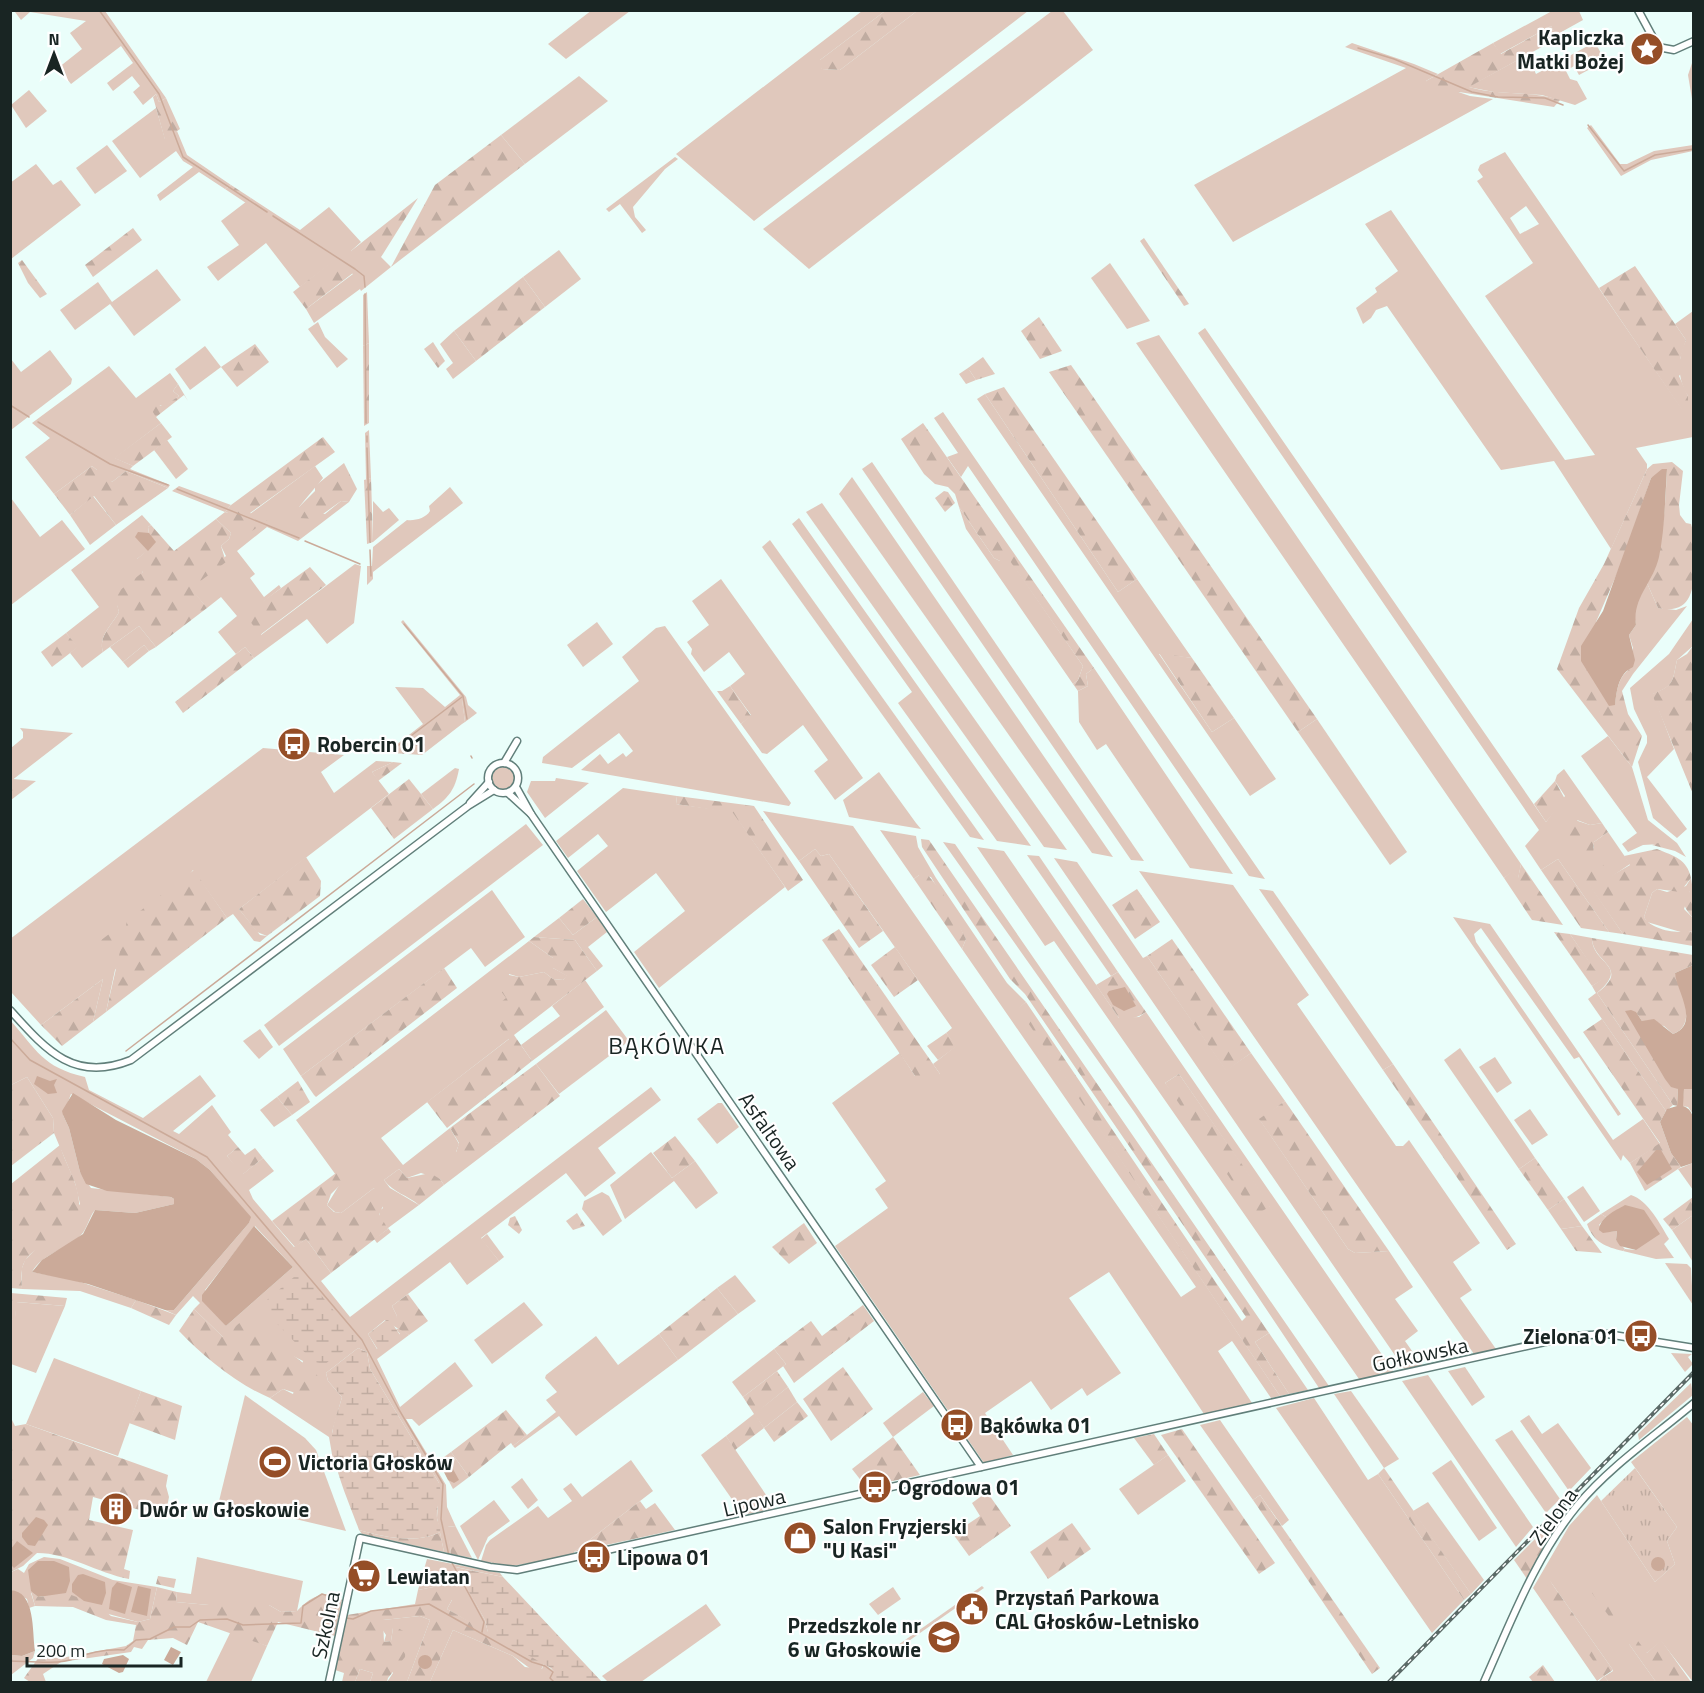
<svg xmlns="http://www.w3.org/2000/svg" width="1704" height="1693" font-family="'Titillium Web',sans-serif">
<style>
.green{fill:#e0c8bc;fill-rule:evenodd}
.forest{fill:url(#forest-firs)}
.wetland{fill:url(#wetland-marsh)}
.park{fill:url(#park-tufts)}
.water{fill:#cbaa99}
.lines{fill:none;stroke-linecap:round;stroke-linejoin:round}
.stream{stroke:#cbaa99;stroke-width:1.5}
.minor-casing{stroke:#617f7a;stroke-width:9}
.minor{stroke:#fff;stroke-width:6}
.rail-casing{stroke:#5b6a67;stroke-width:4}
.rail{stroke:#fff;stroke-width:1.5;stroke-dasharray:4.5;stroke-linecap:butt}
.labels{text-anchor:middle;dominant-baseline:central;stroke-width:4.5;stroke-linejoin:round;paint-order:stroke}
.poi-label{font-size:21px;font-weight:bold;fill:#192523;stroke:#fff;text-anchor:start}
.street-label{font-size:21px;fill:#192523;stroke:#fff}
.quarter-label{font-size:24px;letter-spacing:1.5px;fill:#192523;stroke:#fff}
</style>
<defs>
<pattern id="forest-firs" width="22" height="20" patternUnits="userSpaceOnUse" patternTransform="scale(1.5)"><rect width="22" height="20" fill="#e0c8bc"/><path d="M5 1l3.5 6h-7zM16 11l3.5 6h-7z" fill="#c0aca1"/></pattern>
<pattern id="wetland-marsh" width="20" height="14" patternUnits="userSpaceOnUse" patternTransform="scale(1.5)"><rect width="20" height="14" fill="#e0c8bc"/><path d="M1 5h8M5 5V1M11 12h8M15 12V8" fill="none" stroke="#c0aca1"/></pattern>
<pattern id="park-tufts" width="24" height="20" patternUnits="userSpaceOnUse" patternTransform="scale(1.5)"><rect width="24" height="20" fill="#e0c8bc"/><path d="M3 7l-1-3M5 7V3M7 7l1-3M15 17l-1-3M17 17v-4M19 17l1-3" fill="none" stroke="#c0aca1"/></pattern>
</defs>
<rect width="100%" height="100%" fill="#eafefa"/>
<g class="green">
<path d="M23,10L105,11L166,98L159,102L156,94L143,105L133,92L140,86L132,76L113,91L107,83L133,63L121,46L71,84L58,68L82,49L70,33L86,21L30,12L21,20L15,12Z"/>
<path d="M592,10L630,11L566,59L548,44Z"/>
<path d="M862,11H885L820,60L822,69L840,70L917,11H1028L754,221L676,154Z"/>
<path d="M1052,11H1063L1093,50L809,269L763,229Z"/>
<path d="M1552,11H1579L1583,20L1556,35L1551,26L1500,54L1493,43Z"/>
<path d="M1595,42L1605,61L1579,75L1574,66L1566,71L1570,79L1577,81L1587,99L1575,105L1542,95L1494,92L1468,87L1527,55L1536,74Z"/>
<path d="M1352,43L1414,64L1438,74L1426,81L1470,96L1493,99L1233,242L1194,185L1406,68L1345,47Z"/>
<path d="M1693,60V105L1688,75Z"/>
<path d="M579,76L608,101L525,164L501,135Z"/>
<path d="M29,90L47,111L26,128L11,105Z"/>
<path d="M156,108L165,139L177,131L187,155L231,185L225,189L199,172L160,201L157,195L193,167L183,161L176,151L140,178L112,141Z"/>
<path d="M1591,125L1620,164H1627L1654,151L1693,145V151L1651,160L1621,176L1587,128Z"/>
<path d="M107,145L127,171L95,194L76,168Z"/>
<path d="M1505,152L1682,409L1688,396C1677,378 1677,359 1686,340L1675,324L1693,311V437L1636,448L1647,464V469L1611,549L1554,461L1501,470L1387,306L1376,310L1371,318L1363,324L1356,308L1377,292L1375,288L1398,271L1365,224L1391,210L1565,460L1595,455L1485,296L1533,263L1477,181L1483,177L1478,170L1480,165ZM1526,206L1539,224L1520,234L1510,218Z"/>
<path d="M675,157L678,159L665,169L633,207L635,217L646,230L642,233L620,204L609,212L606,209Z"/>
<path d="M36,164L53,185L61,180L81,205L11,259L10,183Z"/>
<path d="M251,198L300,230L329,207L361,242L351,251L383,254L381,257L391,267L361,291L360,289L314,323L306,309L353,274L334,261L300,287L266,243L218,281L207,267L239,245L221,221Z"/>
<path d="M559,250L581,279L545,307L523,277Z"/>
<path d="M1110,263L1150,321L1127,329L1091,278Z"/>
<path d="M157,269L181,300L134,336L110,304L75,330L60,310L98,282L112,302Z"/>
<path d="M367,292L369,343L363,346V295Z"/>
<path d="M318,322L325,337L348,359L337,368L308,329Z"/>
<path d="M1205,328L1546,822L1565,796L1555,781L1557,775L1564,769L1602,823L1590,825L1577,820L1594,849V842L1608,832L1630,864L1611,877L1581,872L1623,934L1609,932L1558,859L1541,870L1525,846L1539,830L1198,333Z"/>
<path d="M454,331L476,361L453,379L446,369L453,363L440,344Z"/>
<path d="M1159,335L1521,864L1518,879L1512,872L1504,878L1136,343Z"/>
<path d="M205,346L221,367L190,390L175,369Z"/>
<path d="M50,350L72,379L71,384L11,430V359L21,372Z"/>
<path d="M109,366L136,398L170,373L178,384L173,391L179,396L164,407L160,405L156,417L161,423L115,458L133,466L130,469L170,485L168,488L126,471L112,482L92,466L54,494L25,457L50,438L32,423Z"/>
<path d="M968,368L976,380L966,384L959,374Z"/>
<path d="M985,394L1118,592L1137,579L1192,658L1159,654L1212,732L1234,718L1276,779L1250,796L977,399Z"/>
<path d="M943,412L1265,879L1249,876L968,466L961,477L947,457L958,453L934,418Z"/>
<path d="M369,430L371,478L366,480L365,433Z"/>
<path d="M167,440L188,469L176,479L154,450Z"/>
<path d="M872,462L1144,861L1131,860L862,469Z"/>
<path d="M315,466L323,478L299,507L325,514L341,501L349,502L298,541L267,527L237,551L255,574L250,578L264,597L279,585L281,588L263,602L266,606L261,635L355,564L361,566L354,623L327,644L307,619L254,658L245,647L236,654L218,632L237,616L221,597L207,608L190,588L226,556L221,546L229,539L231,533L216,519L225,512L172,491L179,486L231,505L225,512L228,513L250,514Z"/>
<path d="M852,477L1113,857L1092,853L839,494Z"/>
<path d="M450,487L463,503L373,572V579L367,585V566H372L373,547L407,520C415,521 426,518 430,511L429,506Z"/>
<path d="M93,496L116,525L90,545L70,515Z"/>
<path d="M11,498L40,537L62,520L85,549L11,605Z"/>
<path d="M373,501L383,512L389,508L399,520L373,542Z"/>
<path d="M822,503L1067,850L1044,847L806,512Z"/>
<path d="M959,507L994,558L1000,561L1010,560L1083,666L1078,680L1073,684L966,529Z"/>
<path d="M142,515L151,525L148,527L151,548L137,559L143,572L117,604L119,612C112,625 98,636 103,652L82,668L70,653L77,647L66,633L99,607L71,570Z"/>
<path d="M799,518L1031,846L997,841L898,703L912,692L792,524Z"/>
<path d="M770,540L984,840L970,837L762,547Z"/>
<path d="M721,579L863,778L835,800L814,771L828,760L803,725L767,754L762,753L741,724L751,715L730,686L745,674L729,652L704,672L691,654L692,649L687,642L709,625L692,601Z"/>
<path d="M1647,583L1658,608L1676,610L1687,606L1633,674L1627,670L1633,648L1629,635L1636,625L1633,609Z"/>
<path d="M1693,619V646L1677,660C1672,682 1675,685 1653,694L1674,749L1647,777L1687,829L1677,838L1653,818L1638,762L1647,743V736L1634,709L1630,688L1669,654Z"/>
<path d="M403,620L466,697L468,705L477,713L465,722L462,700L392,753L387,752L423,724L395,687L423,688L445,707L460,695L401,622Z"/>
<path d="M597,622L613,644L583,667L567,645Z"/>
<path d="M139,626L156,647L149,651L144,645L123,662L110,647Z"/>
<path d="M665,626L791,803L789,806L581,770L600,754L608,764L623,753L626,757L633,751L619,733L572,768L542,763L543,757L639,681L622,657L656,628Z"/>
<path d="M1094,668L1233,874L1190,868L1106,744L1097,750L1079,722L1078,691L1088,686L1086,674Z"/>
<path d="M1317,719L1407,852L1390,865L1298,732Z"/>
<path d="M20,728L73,733L11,781V748L23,738V732Z"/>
<path d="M1608,736L1632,767L1648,820L1677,843L1643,845L1628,852L1622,844L1637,833L1581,756Z"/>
<path d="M263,748L344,755L321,772L334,793L376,761L393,762L372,772L389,794L239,909L260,935L267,936L260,942L254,941L233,914L227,918L193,870L115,970L106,1012L93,1022L103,979L41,1025L11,992L10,939Z"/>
<circle cx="503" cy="778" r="11"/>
<path d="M455,768L459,769C455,790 449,797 433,809L421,794Z"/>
<path d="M879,772L916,823L921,829L849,817L843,800Z"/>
<path d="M556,778L589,783L545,818L527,792L531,781H555Z"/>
<path d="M623,788L677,796L676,804L733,812L785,887L659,988L634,952L685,911L656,873L606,912L577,871L608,846L598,834L568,858L556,841Z"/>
<path d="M763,811L853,826L1181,1297L1196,1287L962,949L966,939L931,877L919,875L914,879L880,830L916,836L918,847L936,878L1007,983L1026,1002L1019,1008L1280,1396L1271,1398L1232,1341L1218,1351L1252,1403L1204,1414L1109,1272L1069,1298L1121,1373L1087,1396L1082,1388L1051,1410L1031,1381L985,1413L1013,1455L984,1463L835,1246L888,1208L875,1189L886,1181L832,1103L900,1053L915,1076L940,1074L933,1064L956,1046L946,1033L952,1028L829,854L821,856L815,849L799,861Z"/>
<path d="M526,824L543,845L279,1046L264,1025Z"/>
<path d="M943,842L955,844L1329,1386L1319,1388L1135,1113Z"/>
<path d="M977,847L1004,851L1119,1018L1139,1017L1146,1012L1394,1372L1359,1379L1054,941L1045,946ZM1179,1074L1270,1206V1207L1165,1083Z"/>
<path d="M1027,855L1039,856L1118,972L1111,976Z"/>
<path d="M1054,858L1077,862L1143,958L1147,956L1226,1070L1251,1053L1285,1101L1260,1120L1348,1249L1355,1253L1389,1251L1413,1287L1395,1299L1418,1331L1405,1341L1422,1365L1405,1370Z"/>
<path d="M1139,871L1233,885L1309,995L1297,1004L1396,1146H1403L1409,1140L1480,1243L1453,1262L1472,1290L1460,1298L1496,1349L1474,1354Z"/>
<path d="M1691,878L1693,891H1690L1684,909L1693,918V931L1684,933L1647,922L1644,917L1652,893L1657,889L1667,892L1686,886Z"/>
<path d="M1259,889L1273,891L1393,1064L1383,1070Z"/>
<path d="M492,890L525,937L485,967L471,948L301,1076L283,1049Z"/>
<path d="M597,917L607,932L588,947L603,966L597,971L575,940L534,937L559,918L573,935Z"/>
<path d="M1453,917L1490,924L1621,1114L1618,1116L1579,1057L1574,1059L1481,928L1474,934L1476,942L1613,1140L1643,1119L1660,1144L1630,1163L1623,1155L1621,1161Z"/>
<path d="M1570,934L1592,938C1592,965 1631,964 1597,993L1673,1105L1666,1111L1588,999L1596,993L1592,986L1601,980Z"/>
<path d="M529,941L553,958V968L568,976L563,980L553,979L544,972L519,977L509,974L507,998L510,1038L381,1138L403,1165L450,1128L459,1144L456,1152L490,1141L499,1143L444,1185L440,1179L421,1173L407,1178L399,1169L384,1180L390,1188L419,1205L388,1228L391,1232L377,1243L374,1239L388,1229L380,1219L379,1211L383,1208L374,1188L341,1213L335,1212L327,1205L341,1182L296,1120Z"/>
<path d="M585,980L604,1007L532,1061L521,1045L560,1016L552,1006Z"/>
<path d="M606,1010L629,1041L559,1094L536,1064Z"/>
<path d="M10,1020C37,1050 42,1067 85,1077L89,1090L143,1118L200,1075L216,1096L173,1131L179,1134L212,1105L231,1132L228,1135L238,1147L227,1156L243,1174L263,1158L274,1171L249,1190L253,1199L294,1247L306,1239L331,1273L321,1281L350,1317L651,1087L661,1100L598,1148L616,1173L585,1197L566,1173L481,1238L499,1261L467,1285L450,1262L392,1306L397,1316L396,1323L392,1325L385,1320L368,1334L377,1349L400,1334L396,1329L400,1328L409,1335L377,1359L400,1407L455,1362L473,1386L419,1426L412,1419H406L446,1485L447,1507L456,1527L448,1526L451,1554L444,1552L437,1518L439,1483L370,1369L367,1352L358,1348L326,1373L328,1381L342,1397L332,1432L336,1461L333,1460L329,1437L270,1398L283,1389L293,1394L303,1361L289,1354L223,1337L194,1309L200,1303L193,1296L176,1315L165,1310H174L249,1223L250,1217L210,1170L196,1159L71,1094L63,1115L69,1128L80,1172L91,1188L171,1197L174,1199V1204L135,1213L95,1210C89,1217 87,1229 81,1235C66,1250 43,1253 32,1272L71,1279L136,1300L131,1308L80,1291L22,1289V1268L25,1260L80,1204L75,1183L54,1133L53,1118L27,1077L11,1085ZM255,1226L293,1267L226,1326L205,1290Z"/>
<path d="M260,1029L273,1047L259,1059L243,1041Z"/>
<path d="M1460,1048L1535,1158L1519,1169L1444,1060Z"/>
<path d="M1495,1057L1512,1083L1497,1093L1479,1067Z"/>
<path d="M1684,1089H1693V1114L1688,1107L1682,1106Z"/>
<path d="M277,1097L292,1115L274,1127L260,1110Z"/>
<path d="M718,1103H722L739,1127L717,1144L697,1119Z"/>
<path d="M1530,1109L1548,1135L1532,1145L1514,1120Z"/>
<path d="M651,1152L672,1178L695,1161L718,1193L696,1209L674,1181L625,1219L610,1185Z"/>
<path d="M1693,1163V1190L1678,1169Z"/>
<path d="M1583,1186L1600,1211L1584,1222L1567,1197Z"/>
<path d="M602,1192L609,1196L622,1221L603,1236L582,1209L584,1201Z"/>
<path d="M1631,1195C1648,1200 1660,1224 1669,1239L1664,1244L1674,1258L1656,1259L1623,1251L1625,1249L1636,1250L1609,1215L1606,1217L1601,1214Z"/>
<path d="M1564,1199L1582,1226L1561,1229L1548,1210Z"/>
<path d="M1693,1215V1262L1672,1230Z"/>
<path d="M1665,1263L1687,1264L1691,1268L1693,1305Z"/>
<path d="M735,1275L756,1301L738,1314L717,1288Z"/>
<path d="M16,1302L65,1306L36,1373L11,1364V1321L15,1317Z"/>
<path d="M524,1302L543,1325L492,1364L474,1340Z"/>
<path d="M1269,1333L1308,1390L1289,1394L1255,1342Z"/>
<path d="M659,1334L678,1360L576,1436L559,1416L515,1448L513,1446L556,1412L546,1400L557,1392L545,1378L546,1375L596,1336L618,1365Z"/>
<path d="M774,1349L786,1364L743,1397L732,1382Z"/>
<path d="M1671,1353L1692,1354L1688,1357L1693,1364L1685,1372Z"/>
<path d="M54,1358L141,1391L118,1456L26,1424Z"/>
<path d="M1465,1367L1485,1397L1472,1406L1448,1371Z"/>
<path d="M1428,1375L1533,1527L1516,1547L1402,1381Z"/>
<path d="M1691,1383L1693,1395L1639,1440L1638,1434Z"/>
<path d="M788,1387L797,1402L764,1428L754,1414Z"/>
<path d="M1351,1391L1399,1459L1384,1468L1334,1394Z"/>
<path d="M923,1392L934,1406L893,1437L883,1423Z"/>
<path d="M245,1395L305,1438L316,1450L346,1531L219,1501Z"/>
<path d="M1314,1398L1368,1480L1378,1474L1464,1600L1432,1633L1276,1408Z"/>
<path d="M1529,1415L1542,1434L1558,1423L1591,1468L1569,1491L1520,1421Z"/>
<path d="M1687,1417L1694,1426L1693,1682L1661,1641L1647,1653L1629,1644L1656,1682H1609L1604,1676L1597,1681L1533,1588L1569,1526L1597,1495L1655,1582L1675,1564L1667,1541L1677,1527L1631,1462ZM1550,1581L1613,1670V1671L1605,1676Z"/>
<path d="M1220,1420L1289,1520L1282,1526L1260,1495L1253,1500L1200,1425Z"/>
<path d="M1512,1430L1560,1499L1546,1513L1495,1440Z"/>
<path d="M726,1436L775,1508L743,1515L701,1455Z"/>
<path d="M451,1452L469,1477L453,1489L441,1466L444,1457Z"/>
<path d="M1168,1455L1186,1481L1138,1515L1119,1489Z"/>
<path d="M631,1460L653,1491L574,1552L575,1555L512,1566L481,1561L486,1545L490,1540L538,1506L548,1518L572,1501L563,1489L571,1483L582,1497Z"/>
<path d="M1451,1460L1497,1528L1479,1541L1432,1473Z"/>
<path d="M522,1478L538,1500L528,1509L511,1487Z"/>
<path d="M494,1500L510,1521L488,1537L478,1560L460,1526Z"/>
<path d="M1428,1502L1484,1580L1471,1594L1413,1511Z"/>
<path d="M1566,1510L1545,1544L1538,1536Z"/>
<path d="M44,1557L60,1559L113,1580L157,1587L150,1619L138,1622L31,1593L35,1606L29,1608L27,1599L11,1590V1572L18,1569L24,1573L29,1564Z"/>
<path d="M197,1557L303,1581L297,1611L281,1612L269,1605H209L176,1602L177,1592L191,1594Z"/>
<path d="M427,1559L500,1573L503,1577L456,1567L485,1620L488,1633L447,1609L452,1600L444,1585L418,1590Z"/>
<path d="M982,1586L984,1588L903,1645L899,1647L898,1645Z"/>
<path d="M893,1587L901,1599L878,1615L869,1604Z"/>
<path d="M706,1604L721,1625L641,1682H608L602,1676Z"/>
<path d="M420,1616L430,1620L407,1682H387L393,1673V1628L391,1641L384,1642L386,1635L382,1629L383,1620Z"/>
<path d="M453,1630L513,1656L525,1667L542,1669L544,1663L556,1673L551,1682H430Z"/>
<path d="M231,1631L267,1646L251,1682H206Z"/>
<path d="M360,1669L373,1673L370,1682H355Z"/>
</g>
<g class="forest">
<path d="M885,11H917L840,70L822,69L819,65L820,60Z"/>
<path d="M1551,26L1558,38L1469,87C1498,96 1530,90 1560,100L1554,107L1459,92L1440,103L1426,81L1493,43L1501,54Z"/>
<path d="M156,94L159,102L166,98L180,129L165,140L153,97Z"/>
<path d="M501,135L525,164L391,267L435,185Z"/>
<path d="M231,185L251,198L246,203L225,189Z"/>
<path d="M418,198L383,254H375L365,260L351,251Z"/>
<path d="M133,228L142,240L93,277L85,265Z"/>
<path d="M1144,238L1189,304L1184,306L1140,241Z"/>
<path d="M22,260L47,294L40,298L28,283L18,263Z"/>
<path d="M334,260L353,273L306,309L293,292Z"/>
<path d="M1635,266L1686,340L1680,359L1683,371L1679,376L1688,396V404L1682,410L1599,288Z"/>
<path d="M523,277L545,307L476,361L454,331Z"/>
<path d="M1039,317L1062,351L1040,359L1021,331Z"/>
<path d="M433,342L445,361L438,368L424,349Z"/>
<path d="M369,343V423L364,426L363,346Z"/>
<path d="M255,344L269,362L237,387L221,367Z"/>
<path d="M983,357L995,374L976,380L968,368Z"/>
<path d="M1071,365L1317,719L1298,732L1049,372Z"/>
<path d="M178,384L188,401L184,395L156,417L151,409L156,405L164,406L179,396L173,391Z"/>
<path d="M1004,387L1137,579L1118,592L985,394Z"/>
<path d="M161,423L172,437L133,466L114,458Z"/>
<path d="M923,423L1094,668L1086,674L1088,686L1078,691L1073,684L1078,680L1083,666L1010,561H1000L994,558L959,507L955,494L948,487L935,484L924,474L901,439Z"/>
<path d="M323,437L335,452L250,513L274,524L267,527L259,526L252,531L228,525V513L225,512L231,505Z"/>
<path d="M1672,462L1683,471L1679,505L1680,515L1686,523L1691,524L1693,531C1693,564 1704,618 1658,608L1647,583C1664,546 1665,509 1667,469L1651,478L1622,562L1596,622L1615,704C1617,690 1618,675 1633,667V674L1622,691L1628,714L1642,736L1632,767L1557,669L1579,608L1604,564L1647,469L1653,464Z"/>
<path d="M344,463L357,489L349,502L341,501L316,519L299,518V507L315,491V486Z"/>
<path d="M92,466L97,470H104L112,482L126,471L168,488L116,525L94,496L70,515L54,494Z"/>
<path d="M371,478L373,542L367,544L364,480Z"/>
<path d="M944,491L948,492L955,503L945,512L935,498Z"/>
<path d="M216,519L231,533L229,539L221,546L226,562L191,588L207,608L156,647L139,626L103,652C98,636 112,625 119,612L114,595L143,572L137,565V559L151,547L148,527L151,525L174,551Z"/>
<path d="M310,567L326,585L260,635L247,617L264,605L262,602Z"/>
<path d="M66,633L78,647L52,667L41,652Z"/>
<path d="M144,645L149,651L128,668L123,662Z"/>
<path d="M1693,646V794L1652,694C1675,685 1672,682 1677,660L1687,654Z"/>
<path d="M245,647L254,658L183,713L175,702Z"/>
<path d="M1159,653L1192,658L1234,718L1212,732Z"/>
<path d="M730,686L751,716L741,724L717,691H722Z"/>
<path d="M462,699L465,722L462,724L422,755L392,753Z"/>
<path d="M393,762L402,763L378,781L372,772Z"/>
<path d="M13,779L36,781L11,800V781Z"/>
<path d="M409,779L433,809L394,839L371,808Z"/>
<path d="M1555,781L1565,799L1546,822L1534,804Z"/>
<path d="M677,796L754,806L803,880L788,891L733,813L676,804Z"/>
<path d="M1572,819L1590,825L1602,823L1608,832L1594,842L1593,855L1586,858L1569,847L1563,824L1565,820Z"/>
<path d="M921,839L929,840L1269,1333L1255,1342L1289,1394L1280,1396L1018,1008L1026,1002L1242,1321L1246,1317L1025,994L1010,979L922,847Z"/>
<path d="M1658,843H1677L1686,857L1675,851L1652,845Z"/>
<path d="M815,849L821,856L829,854L883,931L859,948L799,861Z"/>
<path d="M1657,849C1674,856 1687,859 1691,878L1680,892L1657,889L1652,893L1644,917C1652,931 1680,934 1693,931V946L1623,934L1580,872L1599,859L1611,876L1630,865L1624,856Z"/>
<path d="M306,857L321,881L320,896L267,936L257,932L239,909Z"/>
<path d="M1558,859L1609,932L1581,928L1541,870Z"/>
<path d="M1521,864L1563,925L1532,920L1504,878L1512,871L1518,878Z"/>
<path d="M194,870L227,918L106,1012L127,921Z"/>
<path d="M927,874L942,892L966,939L962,949L914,879L919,875Z"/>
<path d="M1137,889L1160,922L1135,939L1112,905Z"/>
<path d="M1690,891H1693V918C1684,907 1681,904 1690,891Z"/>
<path d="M583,899L597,917L573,935L559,918Z"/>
<path d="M117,928L108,960L96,944Z"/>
<path d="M839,929L940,1074L922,1086L822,940Z"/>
<path d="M1554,932L1570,934L1602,980L1592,986Z"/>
<path d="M534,937L575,940L597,971L514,1035L532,1061L447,1128L427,1102L509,1039L495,1019V1007L506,998L498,987L504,974L519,977L544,972L553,979L563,980L567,976L553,968V958L529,941Z"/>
<path d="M1592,938L1693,955V965L1675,973C1681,990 1698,1025 1673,1034L1664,1026L1642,1021L1636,1012L1678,1089L1677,1106L1673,1105L1597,993C1632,967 1592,963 1592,938Z"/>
<path d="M1172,939L1251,1053L1226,1071L1147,956Z"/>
<path d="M895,947L918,980L894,997L871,965Z"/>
<path d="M444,968L457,988L316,1097L314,1095L301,1076Z"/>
<path d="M1118,972L1146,1012C1137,1018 1130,1020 1119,1018L1096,985Z"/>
<path d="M103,979L93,1022L62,1046L41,1025Z"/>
<path d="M1602,1019L1666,1111L1660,1122L1671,1153L1681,1167L1645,1191L1630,1163L1660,1143L1583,1032Z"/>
<path d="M946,1033L957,1046L938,1060L927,1046Z"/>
<path d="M536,1064L560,1096L499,1143L488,1142L461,1163L458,1162L455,1156L459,1143L450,1128Z"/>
<path d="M1393,1064L1516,1244L1507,1250L1383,1070Z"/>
<path d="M1179,1074L1271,1206L1255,1215L1165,1083Z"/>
<path d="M27,1077L53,1118L54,1133L11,1166V1085Z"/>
<path d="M298,1081L310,1102L292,1115L277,1097Z"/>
<path d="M1285,1101L1389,1251L1355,1253L1348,1249L1259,1119Z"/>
<path d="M675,1136L695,1161L672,1178L653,1153Z"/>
<path d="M60,1145C65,1164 78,1181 79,1202C81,1238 37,1240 25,1261C20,1269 22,1280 22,1289L11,1288V1184Z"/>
<path d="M238,1147L245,1155L255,1148L263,1158L242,1175L227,1156Z"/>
<path d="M1535,1158L1564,1199L1548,1210L1519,1169Z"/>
<path d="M399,1169L407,1178L430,1173L440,1179L444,1185L419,1205C407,1195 394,1193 384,1180Z"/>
<path d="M336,1173L342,1183L331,1194L327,1205L334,1212L341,1213L374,1188L379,1191L384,1204L379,1214L388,1229L331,1273L306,1239L295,1247L272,1221Z"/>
<path d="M1693,1197V1215L1672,1230L1663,1219Z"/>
<path d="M577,1213L585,1226L573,1230L566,1221Z"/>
<path d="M1601,1214L1606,1217L1599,1225L1607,1232L1617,1231L1616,1240L1625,1249L1623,1251C1606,1247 1593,1242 1587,1224Z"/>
<path d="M515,1216L522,1230L519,1234L508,1225L510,1218Z"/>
<path d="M804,1223L817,1243L789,1264L772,1247Z"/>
<path d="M1582,1226L1602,1253L1576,1251L1561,1229Z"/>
<path d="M487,1234L504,1257L499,1261L481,1239Z"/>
<path d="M717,1288L738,1314L678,1360L659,1334Z"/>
<path d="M11,1293L67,1298L65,1306L17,1302L15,1318L11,1321Z"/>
<path d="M408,1294L428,1321L409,1335L392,1325L397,1316L392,1306Z"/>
<path d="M136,1300L176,1315L169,1325L131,1308Z"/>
<path d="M863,1305L874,1321L794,1383L783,1366L786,1364L774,1349L811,1321L822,1336Z"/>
<path d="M194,1309L223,1337L243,1320C269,1339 298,1356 321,1379L318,1389L305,1396L283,1389L270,1398C238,1385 203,1356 179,1331Z"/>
<path d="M843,1367L873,1409L831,1441L803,1399Z"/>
<path d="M777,1371L788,1387L755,1414L764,1428L797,1402L808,1416L774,1442L764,1428L735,1450L726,1436L754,1414L743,1397Z"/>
<path d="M141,1391L182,1406L175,1440L129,1423Z"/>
<path d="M506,1410L527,1435L513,1446L511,1443L469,1477L451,1452Z"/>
<path d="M11,1418L15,1426L26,1424L168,1475L166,1486L169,1497L165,1517L93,1497L89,1520L133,1530L124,1569L130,1571L129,1579C97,1573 69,1553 37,1553L23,1566L11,1572Z"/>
<path d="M1182,1429L1275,1563L1259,1574L1161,1435Z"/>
<path d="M1154,1434L1168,1455L1154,1465L1134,1438Z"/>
<path d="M893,1437L920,1475L866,1487L852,1469Z"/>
<path d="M1384,1468L1471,1594L1464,1600L1378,1474Z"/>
<path d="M987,1492L1011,1526L969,1556L953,1534L980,1516L972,1503Z"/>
<path d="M1260,1495L1380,1668L1372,1674L1253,1500Z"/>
<path d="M640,1501L646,1509L655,1503L675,1530L574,1552Z"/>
<path d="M1072,1523L1091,1549L1048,1579L1030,1552Z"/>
<path d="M447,1526L456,1527L472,1558L451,1554Z"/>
<path d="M359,1530C382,1537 418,1544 440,1532L444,1552L362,1534Z"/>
<path d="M1538,1536L1545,1544L1527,1579L1514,1560Z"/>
<path d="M158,1576L176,1579L174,1588L156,1584Z"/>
<path d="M1550,1581L1613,1670L1604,1676L1609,1682H1598L1604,1676L1544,1591Z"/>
<path d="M444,1585L450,1587L454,1596L447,1609L544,1663L539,1675L513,1656L453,1630L430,1682H407L430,1620L420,1616L383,1620L384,1642L391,1641L393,1628L396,1627L407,1633L405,1657L388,1678L387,1682H370L373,1673L360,1669L355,1682H342L344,1673L335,1670L347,1615L415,1604L418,1590Z"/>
<path d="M1598,1585L1618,1612L1611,1619L1592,1593Z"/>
<path d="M157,1587L177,1592L176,1602L209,1605H269L281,1612L297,1611C309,1598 326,1587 342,1600L335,1636L278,1622L267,1646L198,1622L187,1645L173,1638L148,1640L142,1649L134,1647L131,1652L61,1662L43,1674L46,1682H30L24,1678L39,1657L61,1658L126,1646L133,1641L136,1625L106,1620L73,1607L35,1606L31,1591L38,1597L66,1593L98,1605L111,1616L138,1622L150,1619Z"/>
<path d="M1635,1637L1647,1653L1661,1640L1691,1682H1656L1629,1644Z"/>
<path d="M35,1651L33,1658L11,1675V1655L22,1656Z"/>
<path d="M1543,1665L1555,1682H1533L1529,1677Z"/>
</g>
<g class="wetland">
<path d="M301,1271L357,1339L356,1342L325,1364L314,1362L260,1306Z"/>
<path d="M386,1320H390L402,1338L380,1353L368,1334Z"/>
<path d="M358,1348L367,1352L370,1369L439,1483C443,1495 436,1505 437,1518C438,1524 441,1526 440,1532C418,1544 382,1537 359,1530C348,1499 332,1467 332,1434C333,1422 339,1409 342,1397L328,1381L326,1373Z"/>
<path d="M455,1567L503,1577L602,1682H551L555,1673L551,1668L488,1633L485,1620Z"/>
</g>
<path class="park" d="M1635,1468L1677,1527L1667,1541L1675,1564L1655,1582L1601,1501Z"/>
<g class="water">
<path d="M1662,469H1667C1665,498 1665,528 1659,557C1653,583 1632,598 1636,625L1629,635L1635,660L1633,667C1618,674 1617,690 1615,705L1609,706L1581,661V646L1603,611L1651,478Z"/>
<path d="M138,532L149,533L156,542L148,551L135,537Z"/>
<path d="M1693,965V1089H1684L1683,1106C1701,1111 1694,1147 1693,1163L1681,1167L1671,1153L1660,1122L1667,1109L1677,1106L1678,1089L1671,1087L1665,1079L1625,1011L1631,1010L1636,1012L1642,1021L1654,1019L1673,1034C1701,1024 1676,990 1675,973Z"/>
<path d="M1125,987L1136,1006L1124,1011L1113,1005L1107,994L1109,991Z"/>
<path d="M37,1076L50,1081L57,1079L54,1085L57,1093L48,1094L34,1084Z"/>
<path d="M73,1093L116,1120L196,1159L210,1170L251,1217L249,1223L174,1310H165L88,1284L32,1272L42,1260L83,1234L95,1210L135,1213L174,1204V1199L171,1197L107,1191L86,1184L80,1172L69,1128L63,1115L62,1111Z"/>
<path d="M1656,1150H1661L1672,1169L1647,1185L1637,1172Z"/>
<path d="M1625,1205L1644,1210L1660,1234L1636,1250L1620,1246L1616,1240L1617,1231L1603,1233L1599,1230C1600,1217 1615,1211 1625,1205Z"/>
<path d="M254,1226L293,1267L226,1326L202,1301V1295Z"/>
<path d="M448,1460L459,1480L454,1483L448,1480L442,1468Z"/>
<path d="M36,1517L44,1520L48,1525L35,1546L28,1545L22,1537V1533Z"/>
<path d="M17,1541L33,1553L14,1568L11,1565V1549Z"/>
<circle cx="1658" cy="1564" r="7"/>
<path d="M38,1561H54L69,1567L70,1581L66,1593L38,1597L31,1591L28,1570Z"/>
<path d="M83,1574L105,1582L106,1593L102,1605L84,1601L72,1592V1584L78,1575Z"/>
<path d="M117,1582L132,1587L125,1614L109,1609L112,1588Z"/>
<path d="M138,1586L151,1589L147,1616L131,1612Z"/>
<path d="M10,1590C36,1591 32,1632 35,1651L22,1656L11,1655Z"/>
<path d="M171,1647L181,1652L173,1665L164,1660Z"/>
<circle cx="425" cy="1662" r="7"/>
<path d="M123,1655L129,1659L123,1672L119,1673L102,1664L104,1659Z"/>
</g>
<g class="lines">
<g class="stream">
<path d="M99,10L159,94L183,157L267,212"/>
<path d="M1358,48L1394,59L1472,92L1498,97L1545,98L1563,105"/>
<path d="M1588,125L1624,171L1655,155L1694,149"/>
<path d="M273,216L355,269L364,276L365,287"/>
<path d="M365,294L366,423"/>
<path d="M10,405L29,417"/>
<path d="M38,422L110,464L168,485"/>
<path d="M367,436V442"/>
<path d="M367,448L370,542"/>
<path d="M177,489L299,538"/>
<path d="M305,541L360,564"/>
<path d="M370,550L371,576"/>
<path d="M404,624L463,696L467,719"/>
<path d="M391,751L462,697"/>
<path d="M471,756L472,758"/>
<path d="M10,1038L30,1060L207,1157L362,1340L398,1408L443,1484L441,1519L449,1556"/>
<path d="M126,1051L474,784"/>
<path d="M451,1561L484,1622L482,1632"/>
<path d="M346,1618L353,1619L371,1611L429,1604L532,1662L545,1666L553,1672L550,1678L554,1682"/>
<path d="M10,1661C25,1661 59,1665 73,1659C88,1653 107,1649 124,1650L136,1640L150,1639L174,1627H190L200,1620L227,1619L243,1625L301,1623L303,1606L322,1594L335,1598L336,1616L341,1617"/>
</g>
<defs>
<g id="minor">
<path d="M1638,10L1658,47L1674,50L1694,41"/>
<circle cx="503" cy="778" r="15"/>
<path d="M504,763L517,741"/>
<path d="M516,787L531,814L981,1467"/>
<path d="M508,793L531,814"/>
<path d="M470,803L489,782"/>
<path d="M10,1010C46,1050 74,1083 131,1060L468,806L494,790"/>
<path d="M329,1682L360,1538L490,1567L517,1570L1572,1336L1607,1334L1694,1348"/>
<path d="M1484,1682C1511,1622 1535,1557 1577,1506C1610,1466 1655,1436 1694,1403"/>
</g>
</defs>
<use href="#minor" class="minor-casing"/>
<use href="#minor" class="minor"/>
<defs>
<path id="rail" d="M1389,1682L1694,1372"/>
</defs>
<use href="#rail" class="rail-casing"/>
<use href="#rail" class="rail"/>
</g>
<defs>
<symbol id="sight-disc" viewBox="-11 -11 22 22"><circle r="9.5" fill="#954e27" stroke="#fff"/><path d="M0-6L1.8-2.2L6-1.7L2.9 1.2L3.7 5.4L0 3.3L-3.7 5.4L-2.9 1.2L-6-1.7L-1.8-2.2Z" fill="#fff"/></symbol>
<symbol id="bus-disc" viewBox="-11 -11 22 22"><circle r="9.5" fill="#954e27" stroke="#fff"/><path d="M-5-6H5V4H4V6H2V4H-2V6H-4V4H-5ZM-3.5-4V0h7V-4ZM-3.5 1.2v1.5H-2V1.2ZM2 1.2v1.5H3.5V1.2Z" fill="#fff"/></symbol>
<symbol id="stadium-disc" viewBox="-11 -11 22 22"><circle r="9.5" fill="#954e27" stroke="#fff"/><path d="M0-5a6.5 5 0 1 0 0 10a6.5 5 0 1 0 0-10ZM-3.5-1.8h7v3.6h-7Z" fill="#fff"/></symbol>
<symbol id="building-disc" viewBox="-11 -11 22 22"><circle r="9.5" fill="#954e27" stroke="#fff"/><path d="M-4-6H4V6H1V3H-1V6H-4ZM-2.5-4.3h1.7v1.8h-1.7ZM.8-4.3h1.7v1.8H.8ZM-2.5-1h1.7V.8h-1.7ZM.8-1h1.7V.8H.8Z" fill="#fff"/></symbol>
<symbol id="shop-disc" viewBox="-11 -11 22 22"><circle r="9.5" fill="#954e27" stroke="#fff"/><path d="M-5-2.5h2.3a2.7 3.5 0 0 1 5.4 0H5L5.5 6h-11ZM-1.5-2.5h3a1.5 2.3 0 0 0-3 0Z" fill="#fff"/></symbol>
<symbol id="supermarket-disc" viewBox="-11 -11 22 22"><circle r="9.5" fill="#954e27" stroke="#fff"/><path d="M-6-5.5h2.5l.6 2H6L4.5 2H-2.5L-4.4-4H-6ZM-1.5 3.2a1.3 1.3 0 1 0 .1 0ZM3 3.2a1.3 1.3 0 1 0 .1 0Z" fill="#fff"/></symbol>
<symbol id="civic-disc" viewBox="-11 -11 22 22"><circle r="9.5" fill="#954e27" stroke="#fff"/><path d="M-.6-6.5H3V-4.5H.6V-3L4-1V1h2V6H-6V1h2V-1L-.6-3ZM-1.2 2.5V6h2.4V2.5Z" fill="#fff"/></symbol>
<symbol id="school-disc" viewBox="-11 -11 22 22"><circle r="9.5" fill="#954e27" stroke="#fff"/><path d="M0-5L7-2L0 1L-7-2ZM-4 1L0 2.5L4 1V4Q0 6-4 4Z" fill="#fff"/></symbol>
</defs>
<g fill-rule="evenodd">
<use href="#sight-disc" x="1628" y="30" width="38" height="38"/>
<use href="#bus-disc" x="275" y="725" width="38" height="38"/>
<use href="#bus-disc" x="1622" y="1317" width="38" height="38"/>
<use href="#bus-disc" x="938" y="1406" width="38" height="38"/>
<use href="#stadium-disc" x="256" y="1443" width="38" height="38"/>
<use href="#bus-disc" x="856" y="1468" width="38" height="38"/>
<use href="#building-disc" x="97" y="1490" width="38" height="38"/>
<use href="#shop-disc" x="781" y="1519" width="38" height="38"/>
<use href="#bus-disc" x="575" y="1538" width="38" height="38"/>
<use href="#supermarket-disc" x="345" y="1557" width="38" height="38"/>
<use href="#civic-disc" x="953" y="1590" width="38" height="38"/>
<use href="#school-disc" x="925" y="1618" width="38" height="38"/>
</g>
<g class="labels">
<g class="poi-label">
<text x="1624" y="37" text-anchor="end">Kapliczka<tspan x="1624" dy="24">Matki Bożej</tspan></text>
<text x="317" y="744">Robercin 01</text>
<text x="1618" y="1336" text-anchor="end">Zielona 01</text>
<text x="980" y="1425">Bąkówka 01</text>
<text x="298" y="1462">Victoria Głosków</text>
<text x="898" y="1487">Ogrodowa 01</text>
<text x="139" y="1509">Dwór w Głoskowie</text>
<text x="823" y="1526">Salon Fryzjerski<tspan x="823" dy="24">"U Kasi"</tspan></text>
<text x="617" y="1557">Lipowa 01</text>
<text x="387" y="1576">Lewiatan</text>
<text x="995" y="1597">Przystań Parkowa<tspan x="995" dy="24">CAL Głosków-Letnisko</tspan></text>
<text x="921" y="1625" text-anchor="end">Przedszkole nr<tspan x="921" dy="24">6 w Głoskowie</tspan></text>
</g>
<g class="street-label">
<text transform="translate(770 1131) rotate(55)">Asfaltowa</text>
<text transform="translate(1420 1354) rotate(-12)">Gołkowska</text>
<text transform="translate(754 1502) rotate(-13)">Lipowa</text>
<text transform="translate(1553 1516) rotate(-54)">Zielona</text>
<text transform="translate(325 1625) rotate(-78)">Szkolna</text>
</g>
<g class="quarter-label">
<text x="667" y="1045">BĄKÓWKA</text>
</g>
</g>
<rect width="1704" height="1693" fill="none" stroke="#192523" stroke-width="24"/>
<g transform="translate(54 54)" stroke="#ffffff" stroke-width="4.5" paint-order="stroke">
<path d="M0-4.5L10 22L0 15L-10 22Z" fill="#192523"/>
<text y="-9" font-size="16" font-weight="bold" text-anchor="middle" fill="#192523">N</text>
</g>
<path d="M27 1657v9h154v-9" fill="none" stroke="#192523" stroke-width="3"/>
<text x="36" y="1657" font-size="18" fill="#192523" stroke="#ffffff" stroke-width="4.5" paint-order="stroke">200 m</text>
</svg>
